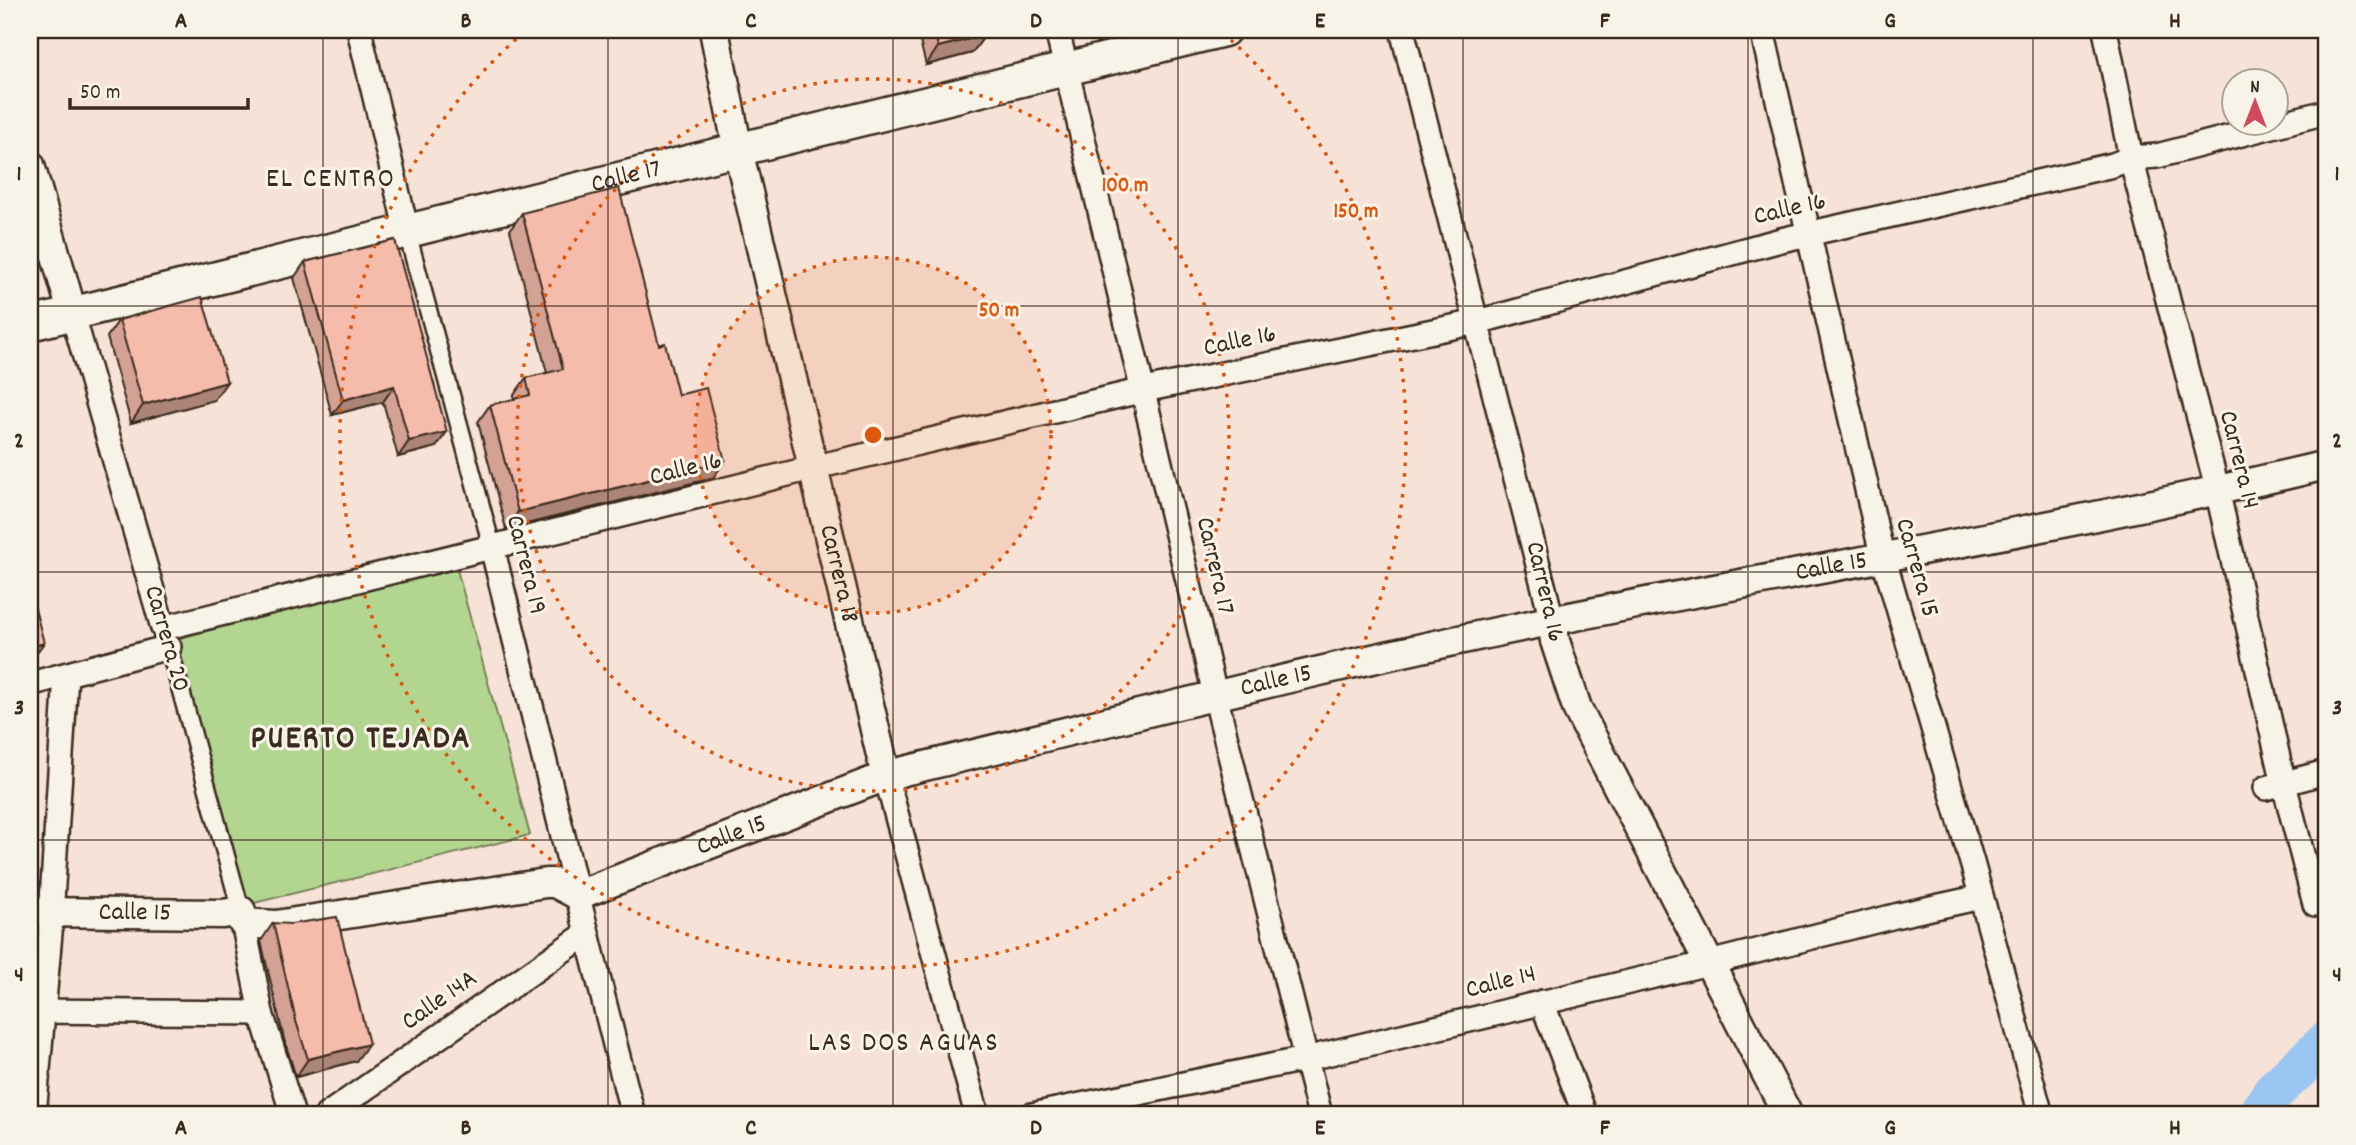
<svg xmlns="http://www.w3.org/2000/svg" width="2356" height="1145" font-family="Dekko,sans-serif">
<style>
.green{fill:#b2d590;stroke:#768057;stroke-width:2}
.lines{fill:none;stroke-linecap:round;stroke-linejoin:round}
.river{stroke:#99c6f3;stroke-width:42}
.pedestrian-casing{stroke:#3b2a1e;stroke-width:21}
.minor-casing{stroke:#3b2a1e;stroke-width:28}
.tertiary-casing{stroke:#3b2a1e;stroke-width:33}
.secondary-casing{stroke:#3b2a1e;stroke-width:37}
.pedestrian{stroke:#f7f3e8;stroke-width:16}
.minor{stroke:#f7f3e8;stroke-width:23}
.tertiary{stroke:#f7f3e8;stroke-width:28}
.secondary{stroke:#f7f3e8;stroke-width:32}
.wall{fill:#d3a294;stroke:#3b2a1e;stroke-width:2}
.shaded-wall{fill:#ac8478;stroke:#3b2a1e;stroke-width:2}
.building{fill:#f5bcac;stroke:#3b2a1e;stroke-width:2}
.grid{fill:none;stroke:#3b2a1e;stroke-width:2;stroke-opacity:0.55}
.ring{fill:none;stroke:#df570d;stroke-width:3.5;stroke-dasharray:3.5 7}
.labels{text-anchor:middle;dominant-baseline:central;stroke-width:6;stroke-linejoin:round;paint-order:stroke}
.street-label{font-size:26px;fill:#3b2a1e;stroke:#f7f3e8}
.neighbourhood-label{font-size:28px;letter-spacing:2px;fill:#3b2a1e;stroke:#f7f3e8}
.district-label{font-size:33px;font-weight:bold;letter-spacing:2px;fill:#3b2a1e;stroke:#f7f3e8}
.centre{fill:#df570d;stroke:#f7f3e8;stroke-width:3.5}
.ring-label{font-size:21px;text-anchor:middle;font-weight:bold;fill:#df570d;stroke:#f7f3e8;stroke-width:6;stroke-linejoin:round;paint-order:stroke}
.neatline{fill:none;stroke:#3b2a1e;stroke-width:2.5}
.grid-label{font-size:23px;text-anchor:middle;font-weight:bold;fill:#3b2a1e}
</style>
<rect width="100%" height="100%" fill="#f6e2d6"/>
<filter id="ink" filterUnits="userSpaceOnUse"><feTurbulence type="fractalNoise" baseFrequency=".0143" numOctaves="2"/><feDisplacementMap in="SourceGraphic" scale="14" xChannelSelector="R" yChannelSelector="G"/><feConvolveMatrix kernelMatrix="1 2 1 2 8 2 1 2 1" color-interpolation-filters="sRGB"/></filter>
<g filter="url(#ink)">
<path class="green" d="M456,566L530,835L246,905L173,640Z"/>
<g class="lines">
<path class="river" d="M2258,1115L2275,1090L2326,1043"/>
<defs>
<g id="pedestrian">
<path d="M407,232L492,547"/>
<path d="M167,640L241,911"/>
</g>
<g id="minor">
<path d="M359,30L407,232"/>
<path d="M1057,30L1219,711L1320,1115"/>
<path d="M1402,30L1552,620"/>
<path d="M1762,30L1879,542L1973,866L2041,1115"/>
<path d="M2105,30L2131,158L2213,472L2284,784L2315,904"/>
<path d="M72,312L163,628L812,468L1144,390L1477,322L1781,240L2113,165L2131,158L2157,156L2326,112"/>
<path d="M492,547C539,736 584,926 633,1115"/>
<path d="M30,684L169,647"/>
<path d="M886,776L977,1115"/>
<path d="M2266,788L2326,772"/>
<path d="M241,911L261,1013L293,1115"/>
<path d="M1542,1002L1585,1115"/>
<path d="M30,1011L261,1013"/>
<path d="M34,1115L50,933L66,675"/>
<path d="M327,1115L586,934"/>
<path d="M1032,1115L1305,1059L1709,963L1899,915L1981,897"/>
</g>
<g id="tertiary">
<path id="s1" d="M714,30L738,150L886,776"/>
<path d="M30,165L72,312"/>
<path d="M1552,620L1555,641L1577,708L1788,1115"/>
<path id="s2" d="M30,912L223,914L241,911"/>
<path id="s3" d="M243,923L276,925L546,883H555L578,895L886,776L904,771C1118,720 1330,665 1545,622C1806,569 2068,528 2326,465"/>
</g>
<g id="secondary">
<path id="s4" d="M30,324L1224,30"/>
</g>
</defs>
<use href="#pedestrian" class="pedestrian-casing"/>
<use href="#minor" class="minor-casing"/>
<use href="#tertiary" class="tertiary-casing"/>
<use href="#secondary" class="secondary-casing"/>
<use href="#pedestrian" class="pedestrian"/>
<use href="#minor" class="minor"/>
<use href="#tertiary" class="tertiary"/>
<use href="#secondary" class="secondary"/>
</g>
<g class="wall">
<path d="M917,30H983L985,35L972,53L926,65Z"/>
<path d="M522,213L659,345L678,395L713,478L506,529L478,422L490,405L514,399V395L526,378L547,373L510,230Z"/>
<path d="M395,240L436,447L398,457L383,402L332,415L294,278L305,262Z"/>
<path d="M119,320L214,400L131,423L107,337Z"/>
<path d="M273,923L356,1061L296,1077L284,1039L261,941Z"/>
</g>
<g class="shaded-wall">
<path d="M985,35L972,53L926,65L938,47Z"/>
<path d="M227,382L214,400L131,423L143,405Z"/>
<path d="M394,386L383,402L332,415L343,400Z"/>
<path d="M447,432L436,447L398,457L409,441Z"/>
<path d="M725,461L713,478L506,529L518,512Z"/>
<path d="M44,643L31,660L30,661V647Z"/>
<path d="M369,1044L356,1061L296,1077L308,1059Z"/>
</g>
<g class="building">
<path d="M934,30H983L985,35L938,47Z"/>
<path d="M619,188L659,345L665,343L678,395L706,388L725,461L518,512L490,405L530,395L526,378L563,369L522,213Z"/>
<path d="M395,240L447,432L409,441L394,386L343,400L305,262Z"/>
<path d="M202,297L227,382L143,405L119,320Z"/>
<path d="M30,590L44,643L30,647Z"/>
<path d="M337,917L369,1044L308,1059L296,1021L273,923L291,924Z"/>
</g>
</g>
<path class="grid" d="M323,30V1115M608,30V1115M893,30V1115M1178,30V1115M1463,30V1115M1748,30V1115M2033,30V1115M30,306H2326M30,572H2326M30,840H2326"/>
<circle cx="873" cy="435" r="178" fill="#df570d" fill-opacity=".12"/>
<g class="ring">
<circle cx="873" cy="435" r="178"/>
<circle cx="873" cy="435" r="356"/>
<path d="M1223 33A533 533 0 1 1 523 33"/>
</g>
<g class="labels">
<g class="street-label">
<text stroke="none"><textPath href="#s4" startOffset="614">Calle 17</textPath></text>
<text transform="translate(1790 210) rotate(-13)">Calle 16</text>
<text transform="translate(1240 342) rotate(-12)">Calle 16</text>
<text transform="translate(2238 460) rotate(76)">Carrera 14</text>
<text transform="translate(686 470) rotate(-14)">Calle 16</text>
<text transform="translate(525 565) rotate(76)">Carrera 19</text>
<text transform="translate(1214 566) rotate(77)">Carrera 17</text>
<text stroke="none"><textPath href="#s3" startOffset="1640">Calle 15</textPath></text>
<text transform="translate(1916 568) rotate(74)">Carrera 15</text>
<text stroke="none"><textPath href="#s1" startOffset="558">Carrera 18</textPath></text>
<text transform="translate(1544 592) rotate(77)">Carrera 16</text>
<text transform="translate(166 639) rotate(74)">Carrera 20</text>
<text stroke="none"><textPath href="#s3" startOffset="1073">Calle 15</textPath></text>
<text stroke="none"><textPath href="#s3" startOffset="506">Calle 15</textPath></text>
<text stroke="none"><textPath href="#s2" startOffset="105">Calle 15</textPath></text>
<text transform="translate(1501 983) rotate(-14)">Calle 14</text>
<text transform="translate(440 1001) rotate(-35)">Calle 14A</text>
</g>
<g class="neighbourhood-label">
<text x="331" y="181">EL CENTRO</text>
<text x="904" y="1045">LAS DOS AGUAS</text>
</g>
<g class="district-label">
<text x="361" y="740">PUERTO TEJADA</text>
</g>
</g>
<circle cx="873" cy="435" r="10" class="centre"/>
<g class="ring-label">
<text x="1125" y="191">100 m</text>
<text x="1356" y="217">150 m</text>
<text x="999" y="316">50 m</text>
</g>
<rect width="2356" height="1145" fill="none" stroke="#f7f3e8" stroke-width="77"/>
<g transform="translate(2255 102)"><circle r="33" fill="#f7f3e8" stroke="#aca397" stroke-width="2"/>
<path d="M0-5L12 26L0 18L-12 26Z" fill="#d1495b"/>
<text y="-10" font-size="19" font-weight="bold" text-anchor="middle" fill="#3b2a1e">N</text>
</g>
<path d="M70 98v10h178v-10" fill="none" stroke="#3b2a1e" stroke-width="3.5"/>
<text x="80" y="98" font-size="21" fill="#3b2a1e" stroke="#f7f3e8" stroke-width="5" paint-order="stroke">50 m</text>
<rect x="38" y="38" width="2280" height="1068" class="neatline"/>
<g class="grid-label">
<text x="181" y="27">A</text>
<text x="466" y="27">B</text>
<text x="751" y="27">C</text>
<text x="1036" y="27">D</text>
<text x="1320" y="27">E</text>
<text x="1605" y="27">F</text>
<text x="1890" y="27">G</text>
<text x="2175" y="27">H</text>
<text x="19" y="180">1</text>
<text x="2337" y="180">1</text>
<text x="19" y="447">2</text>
<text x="2337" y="447">2</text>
<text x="19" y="714">3</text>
<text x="2337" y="714">3</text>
<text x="19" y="981">4</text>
<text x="2337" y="981">4</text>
<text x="181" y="1134">A</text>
<text x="466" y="1134">B</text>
<text x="751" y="1134">C</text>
<text x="1036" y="1134">D</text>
<text x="1320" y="1134">E</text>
<text x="1605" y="1134">F</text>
<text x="1890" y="1134">G</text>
<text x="2175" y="1134">H</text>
</g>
</svg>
